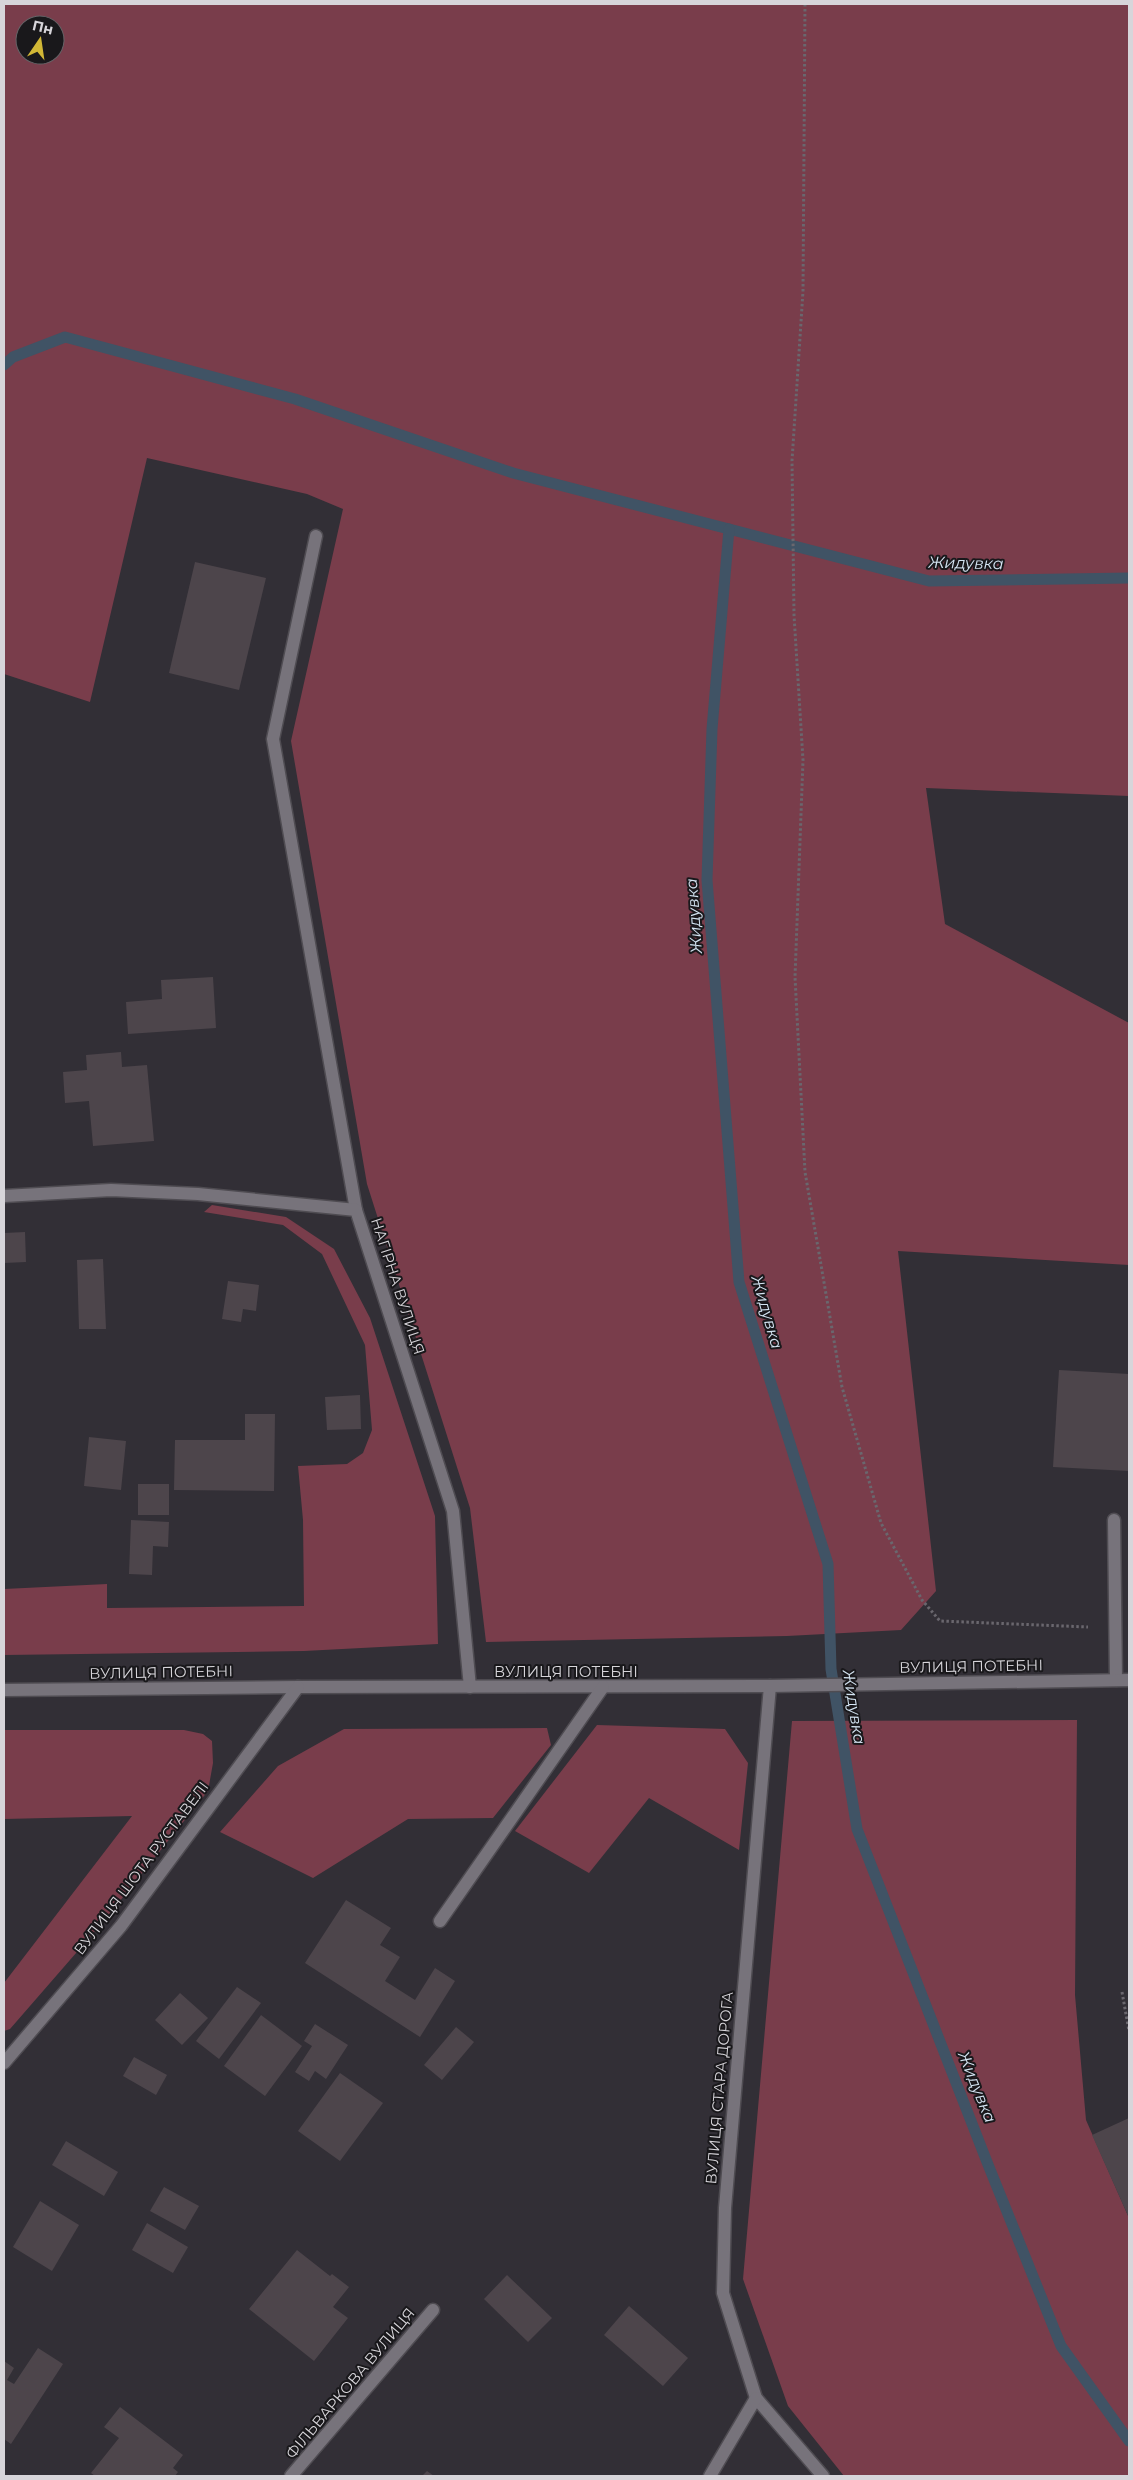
<svg xmlns="http://www.w3.org/2000/svg" width="1133" height="2480" font-family="Montserrat,sans-serif">
<style>
.green{fill:#793d4b;fill-rule:evenodd}
.lines{fill:none;stroke-linecap:round;stroke-linejoin:round}
.stream{stroke:#405365;stroke-width:11}
.building{fill:#4d454b}
.minor-casing{stroke:#4f4c52;stroke-width:15}
.path{stroke:#6a676e;stroke-width:3;stroke-dasharray:2.5 2.5;stroke-linecap:butt}
.minor{stroke:#77737b;stroke-width:12}
.labels{text-anchor:middle;dominant-baseline:central;stroke-width:4;stroke-linejoin:round;paint-order:stroke}
.street-label{font-size:15px;fill:#d7d5da;stroke:#19181b}
.water-label{font-size:16px;font-style:italic;fill:#d4e4f2;stroke:#19181b}
</style>
<rect width="100%" height="100%" fill="#322f36"/>
<g class="green">
<path d="M4,4H1129V796L926,788L945,924L1129,1023V1265L898,1251L936,1591L901,1630L787,1636L486,1642L470,1508L367,1184L291,741L343,509L307,494L147,458L90,702L4,674ZM25,25H55V55H25Z"/>
<path d="M212,1205L286,1217L334,1249L370,1318L435,1516L438,1644L304,1651L4,1655V1589L107,1584V1608L304,1606L303,1520L298,1466L347,1464L363,1453L372,1430L365,1345L322,1254L283,1225L204,1212Z"/>
<path d="M1077,1720L1075,1995L1086,2120L1129,2218V2476H844L788,2406L743,2279L792,1721Z"/>
<path d="M597,1725L725,1729L748,1763L739,1850L649,1798L589,1873L515,1831Z"/>
<path d="M547,1728L551,1745L493,1818L408,1819L313,1878L220,1832L278,1766L344,1729Z"/>
<path d="M4,1730H184L203,1734L212,1741L213,1763L208,1791L103,1922L10,2029L4,2031V1983L132,1816L4,1819Z"/>
</g>
<g class="lines">
<g class="stream">
<path d="M4,365L13,357L65,337L295,399L513,473L929,581L1129,578"/>
<path d="M729,529L712,729L707,880L739,1282L828,1564L831,1669L857,1829L987,2162L1061,2346L1129,2441"/>
</g>
</g>
<g class="building">
<path d="M195,562L266,578L239,690L169,673Z"/>
<path d="M213,977L216,1028L128,1034L126,1002L162,999L161,980Z"/>
<path d="M121,1052L122,1067L147,1065L154,1141L93,1146L89,1101L65,1103L63,1072L87,1070L86,1055Z"/>
<path d="M25,1232L26,1262L4,1263V1233Z"/>
<path d="M103,1259L106,1329H79L77,1260Z"/>
<path d="M228,1281L259,1285L256,1311L243,1309L241,1322L222,1319Z"/>
<path d="M1059,1370L1129,1374V1471L1053,1467Z"/>
<path d="M360,1395L361,1429L327,1430L325,1397Z"/>
<path d="M245,1414H275L274,1491L174,1490L175,1440H245Z"/>
<path d="M89,1437L126,1441L121,1490L84,1486Z"/>
<rect x="138" y="1484" width="31" height="31"/>
<path d="M131,1520L169,1522L168,1547L153,1546L152,1575L129,1574Z"/>
<path d="M346,1900L391,1928L380,1945L400,1957L385,1981L415,2000L435,1968L455,1981L420,2037L305,1963Z"/>
<path d="M237,1987L261,2003L219,2059L196,2041Z"/>
<path d="M180,1993L208,2018L182,2045L155,2020Z"/>
<path d="M261,2015L302,2046L265,2096L224,2066Z"/>
<path d="M315,2024L348,2045L326,2079L315,2071L309,2081L295,2072L312,2046L304,2041Z"/>
<path d="M456,2027L474,2042L442,2080L424,2065Z"/>
<path d="M134,2057L167,2075L156,2095L123,2076Z"/>
<path d="M340,2073L383,2103L340,2161L298,2131Z"/>
<path d="M1129,2118V2218L1092,2135Z"/>
<path d="M66,2141L118,2172L104,2196L52,2165Z"/>
<path d="M164,2187L199,2206L185,2230L150,2211Z"/>
<path d="M40,2201L79,2225L52,2271L13,2247Z"/>
<path d="M147,2223L188,2247L173,2273L132,2250Z"/>
<path d="M297,2250L330,2276L332,2274L349,2287L333,2307L348,2318L314,2361L249,2309Z"/>
<path d="M507,2275L552,2318L528,2342L484,2299Z"/>
<path d="M629,2306L688,2358L663,2386L604,2335Z"/>
<path d="M38,2348L63,2364L11,2444L4,2439V2361L14,2368L7,2380L14,2384Z"/>
<path d="M120,2407L183,2455L173,2468L178,2472L175,2476H95L91,2473L119,2438L104,2427Z"/>
<path d="M427,2471L434,2476H422Z"/>
</g>
<g class="lines">
<defs>
<g id="minor">
<path d="M316,536L273,739L356,1210"/>
<path d="M4,1196L111,1190L198,1194L356,1210L453,1511L470,1687"/>
<path d="M1114,1520L1116,1680"/>
<path d="M770,1686L725,2208L723,2293L756,2398L823,2476"/>
<path d="M4,1690L298,1687L770,1686L1129,1680"/>
<path d="M440,1921L603,1687"/>
<path d="M4,2063L121,1926L298,1687"/>
<path d="M291,2476L433,2310"/>
<path d="M710,2476L756,2398"/>
</g>
</defs>
<use href="#minor" class="minor-casing"/>
<g class="path">
<path d="M805,4L803,291L792,461L794,615L803,760L795,977L805,1172L842,1387L881,1523L922,1600L940,1621L1088,1627"/>
<path d="M1122,1992L1129,2031"/>
</g>
<use href="#minor" class="minor"/>
</g>
<g class="labels">
<g class="street-label">
<text transform="translate(398 1286) rotate(72)">НАГІРНА ВУЛИЦЯ</text>
<text transform="translate(971 1666) rotate(-1)">ВУЛИЦЯ ПОТЕБНІ</text>
<text x="566" y="1671">ВУЛИЦЯ ПОТЕБНІ</text>
<text transform="translate(161 1672) rotate(-1)">ВУЛИЦЯ ПОТЕБНІ</text>
<text transform="translate(141 1868) rotate(-53)">ВУЛИЦЯ ШОТА РУСТАВЕЛІ</text>
<text transform="translate(719 2088) rotate(-85)">ВУЛИЦЯ СТАРА ДОРОГА</text>
<text transform="translate(350 2383) rotate(-50)">ФІЛЬВАРКОВА ВУЛИЦЯ</text>
</g>
<g class="water-label">
<text transform="translate(966 563) rotate(1)">Жидувка</text>
<text transform="translate(694 916) rotate(-94)">Жидувка</text>
<text transform="translate(767 1312) rotate(74)">Жидувка</text>
<text transform="translate(854 1707) rotate(81)">Жидувка</text>
<text transform="translate(977 2087) rotate(68)">Жидувка</text>
</g>
</g>
<rect width="1133" height="2480" fill="none" stroke="#d7d5da" stroke-width="10"/>
<g transform="translate(40 40) rotate(13)"><circle r="24" fill="#19181b" stroke="#656467"/>
<path d="M0-4L9 19L0 12L-9 19Z" fill="#d1b736"/>
<text y="-8" font-size="14" font-weight="bold" text-anchor="middle" fill="#d7d5da">Пн</text>
</g>
</svg>
